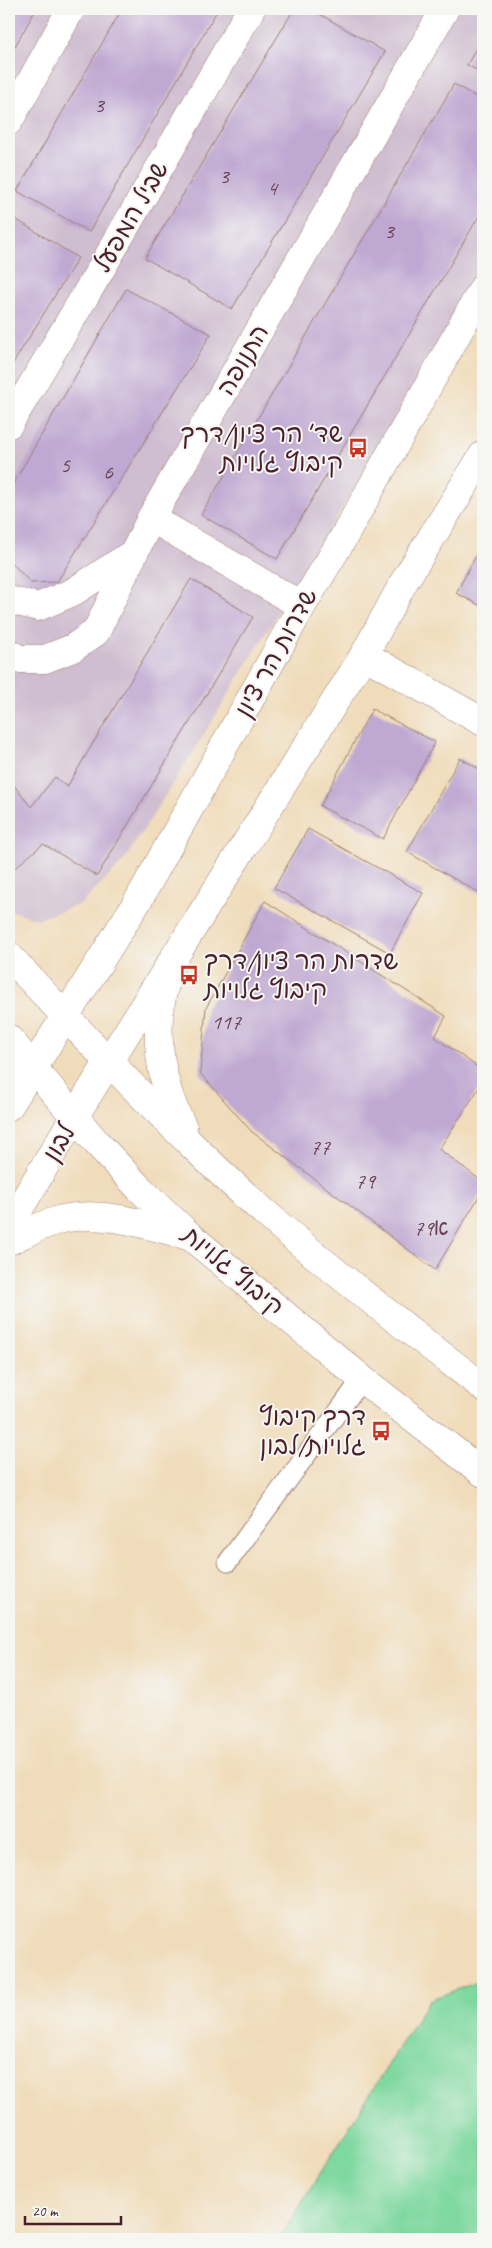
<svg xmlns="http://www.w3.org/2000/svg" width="492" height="2248" font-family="Caveat,'Playpen Sans Hebrew',sans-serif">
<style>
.industrial{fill:#cfbdd0}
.green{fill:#7ed89f;stroke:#647c65}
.building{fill:#bfa8d2}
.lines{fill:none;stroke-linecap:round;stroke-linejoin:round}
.lane-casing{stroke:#9d7e72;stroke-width:21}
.street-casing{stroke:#9d7e72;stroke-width:29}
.secondary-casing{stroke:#9d7e72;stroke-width:29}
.lane{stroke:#fff;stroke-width:19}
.street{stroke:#fff;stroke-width:28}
.secondary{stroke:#fff;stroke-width:28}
.labels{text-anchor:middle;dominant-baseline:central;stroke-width:4;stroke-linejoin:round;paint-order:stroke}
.number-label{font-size:22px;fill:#674155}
.street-label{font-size:25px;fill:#4a1f2b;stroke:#f6f6f2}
.poi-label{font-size:25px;fill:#4a1f2b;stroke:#f6f6f2;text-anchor:end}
</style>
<rect width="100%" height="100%" fill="#f6f6f2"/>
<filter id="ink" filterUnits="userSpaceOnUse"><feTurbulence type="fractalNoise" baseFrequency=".02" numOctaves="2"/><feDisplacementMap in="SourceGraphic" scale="10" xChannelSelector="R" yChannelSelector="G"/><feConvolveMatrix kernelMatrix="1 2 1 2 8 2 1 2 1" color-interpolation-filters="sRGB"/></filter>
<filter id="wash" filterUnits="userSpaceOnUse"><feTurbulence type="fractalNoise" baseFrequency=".0096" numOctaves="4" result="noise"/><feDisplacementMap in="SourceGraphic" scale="20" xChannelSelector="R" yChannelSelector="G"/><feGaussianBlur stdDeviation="1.12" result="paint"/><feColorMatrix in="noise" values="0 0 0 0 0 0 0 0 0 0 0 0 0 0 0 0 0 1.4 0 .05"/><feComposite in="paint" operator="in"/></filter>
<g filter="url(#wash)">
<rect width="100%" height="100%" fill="#f0dcba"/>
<path class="industrial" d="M9,9H483V278L200,741L123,862L81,904L37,919L9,910Z"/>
<path class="green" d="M483,1980V2239H279L429,2000Z"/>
<g id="blocks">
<g class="building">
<path d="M9,9H36L9,57Z"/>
<path d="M122,9H218L89,232L17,191Z"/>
<path d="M294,9H311L385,52L232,309L145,258Z"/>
<path d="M483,35V73L467,65Z"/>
<path d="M454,84L483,101V209L277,559L201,515Z"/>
<path d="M9,215L78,258L9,370Z"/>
<path d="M126,289L211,334L57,582L31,583L9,560V491Z"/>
<path d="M483,542V607L456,593Z"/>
<path d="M191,579L253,617L97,876L43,844L9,873V779L31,807L55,777L67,787Z"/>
<path d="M372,709L435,742L383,839L320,806Z"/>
<path d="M460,758L483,771V895L407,852Z"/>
<path d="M308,829L423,893L390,953L274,888Z"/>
<path d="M265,901L446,1016L435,1037L483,1071V1082L439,1149L483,1182V1190L435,1270L251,1131L200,1073L206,1008Z"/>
</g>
</g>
</g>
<g filter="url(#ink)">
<use href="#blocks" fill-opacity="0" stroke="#9d7e72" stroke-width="1"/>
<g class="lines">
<defs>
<path id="lane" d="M228,1562L362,1379"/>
<g id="street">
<path d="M9,121L71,9"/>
<path d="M9,424L108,257L251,9"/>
<path d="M151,518L302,606"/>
<path d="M9,600L38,607L73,592L132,554"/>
<path d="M9,653L19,659H45L73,648L96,632L151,518L445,9"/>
<path d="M364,655L483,722"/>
</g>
<g id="secondary">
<path d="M9,956C70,1022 133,1088 198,1151C286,1237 386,1312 483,1387"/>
<path d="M166,982C151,1028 160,1086 183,1127"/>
<path d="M9,1039L96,1142L139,1188L190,1236L362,1379L483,1473"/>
<path d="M9,1106L139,899L302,606L342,540L483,288"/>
<path d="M9,1226L74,1117L364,655L405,580L483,455"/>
<path d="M9,1241C25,1234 42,1224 59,1220C102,1209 147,1225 188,1236"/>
</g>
</defs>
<use href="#lane" class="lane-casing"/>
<use href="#street" class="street-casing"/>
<use href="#secondary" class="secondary-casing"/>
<use href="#lane" class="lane"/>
<use href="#street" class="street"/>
<use href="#secondary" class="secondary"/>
</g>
</g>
<defs>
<symbol id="bus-bare" viewBox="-9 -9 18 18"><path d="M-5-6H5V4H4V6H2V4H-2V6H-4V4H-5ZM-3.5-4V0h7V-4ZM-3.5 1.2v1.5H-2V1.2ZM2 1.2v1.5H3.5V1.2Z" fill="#c8321e" stroke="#f6f6f2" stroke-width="2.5" paint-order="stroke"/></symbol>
</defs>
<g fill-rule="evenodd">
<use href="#bus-bare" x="344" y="434" width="28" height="28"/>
<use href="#bus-bare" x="175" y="961" width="28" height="28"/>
<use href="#bus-bare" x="367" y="1417" width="28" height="28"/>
</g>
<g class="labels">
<g class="number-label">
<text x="99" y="105">3</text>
<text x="224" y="176">3</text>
<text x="272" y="188">4</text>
<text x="389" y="231">3</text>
<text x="65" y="465">5</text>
<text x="108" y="472">6</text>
<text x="226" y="1022">117</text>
<text x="320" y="1147">77</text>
<text x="365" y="1181">79</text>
<text x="431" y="1228">79א</text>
</g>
<g class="street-label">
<text transform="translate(131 217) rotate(-60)">שביל המפעל</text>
<text transform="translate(243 360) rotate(-60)">התנופה</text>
<text transform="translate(276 653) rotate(-61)">שדרות הר ציון</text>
<text transform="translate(59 1143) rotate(-59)">לבון</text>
<text transform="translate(233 1271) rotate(40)">קיבוץ גלויות</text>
</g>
<g class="poi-label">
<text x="343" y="434">שד׳ הר ציון/דרך<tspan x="343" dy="29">קיבוץ גלויות</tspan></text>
<text x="204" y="961" text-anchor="start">שדרות הר ציון/דרך<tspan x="204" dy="29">קיבוץ גלויות</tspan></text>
<text x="366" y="1417">דרך קיבוץ<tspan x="366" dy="29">גלויות/לבון</tspan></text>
</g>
</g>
<rect width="492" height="2248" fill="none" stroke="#f6f6f2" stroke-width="30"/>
<path d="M25 2216v8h96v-8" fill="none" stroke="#4a1f2b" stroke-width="2.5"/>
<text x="32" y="2216" font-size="15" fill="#4a1f2b" stroke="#f6f6f2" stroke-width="4" paint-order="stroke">20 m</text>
</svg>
